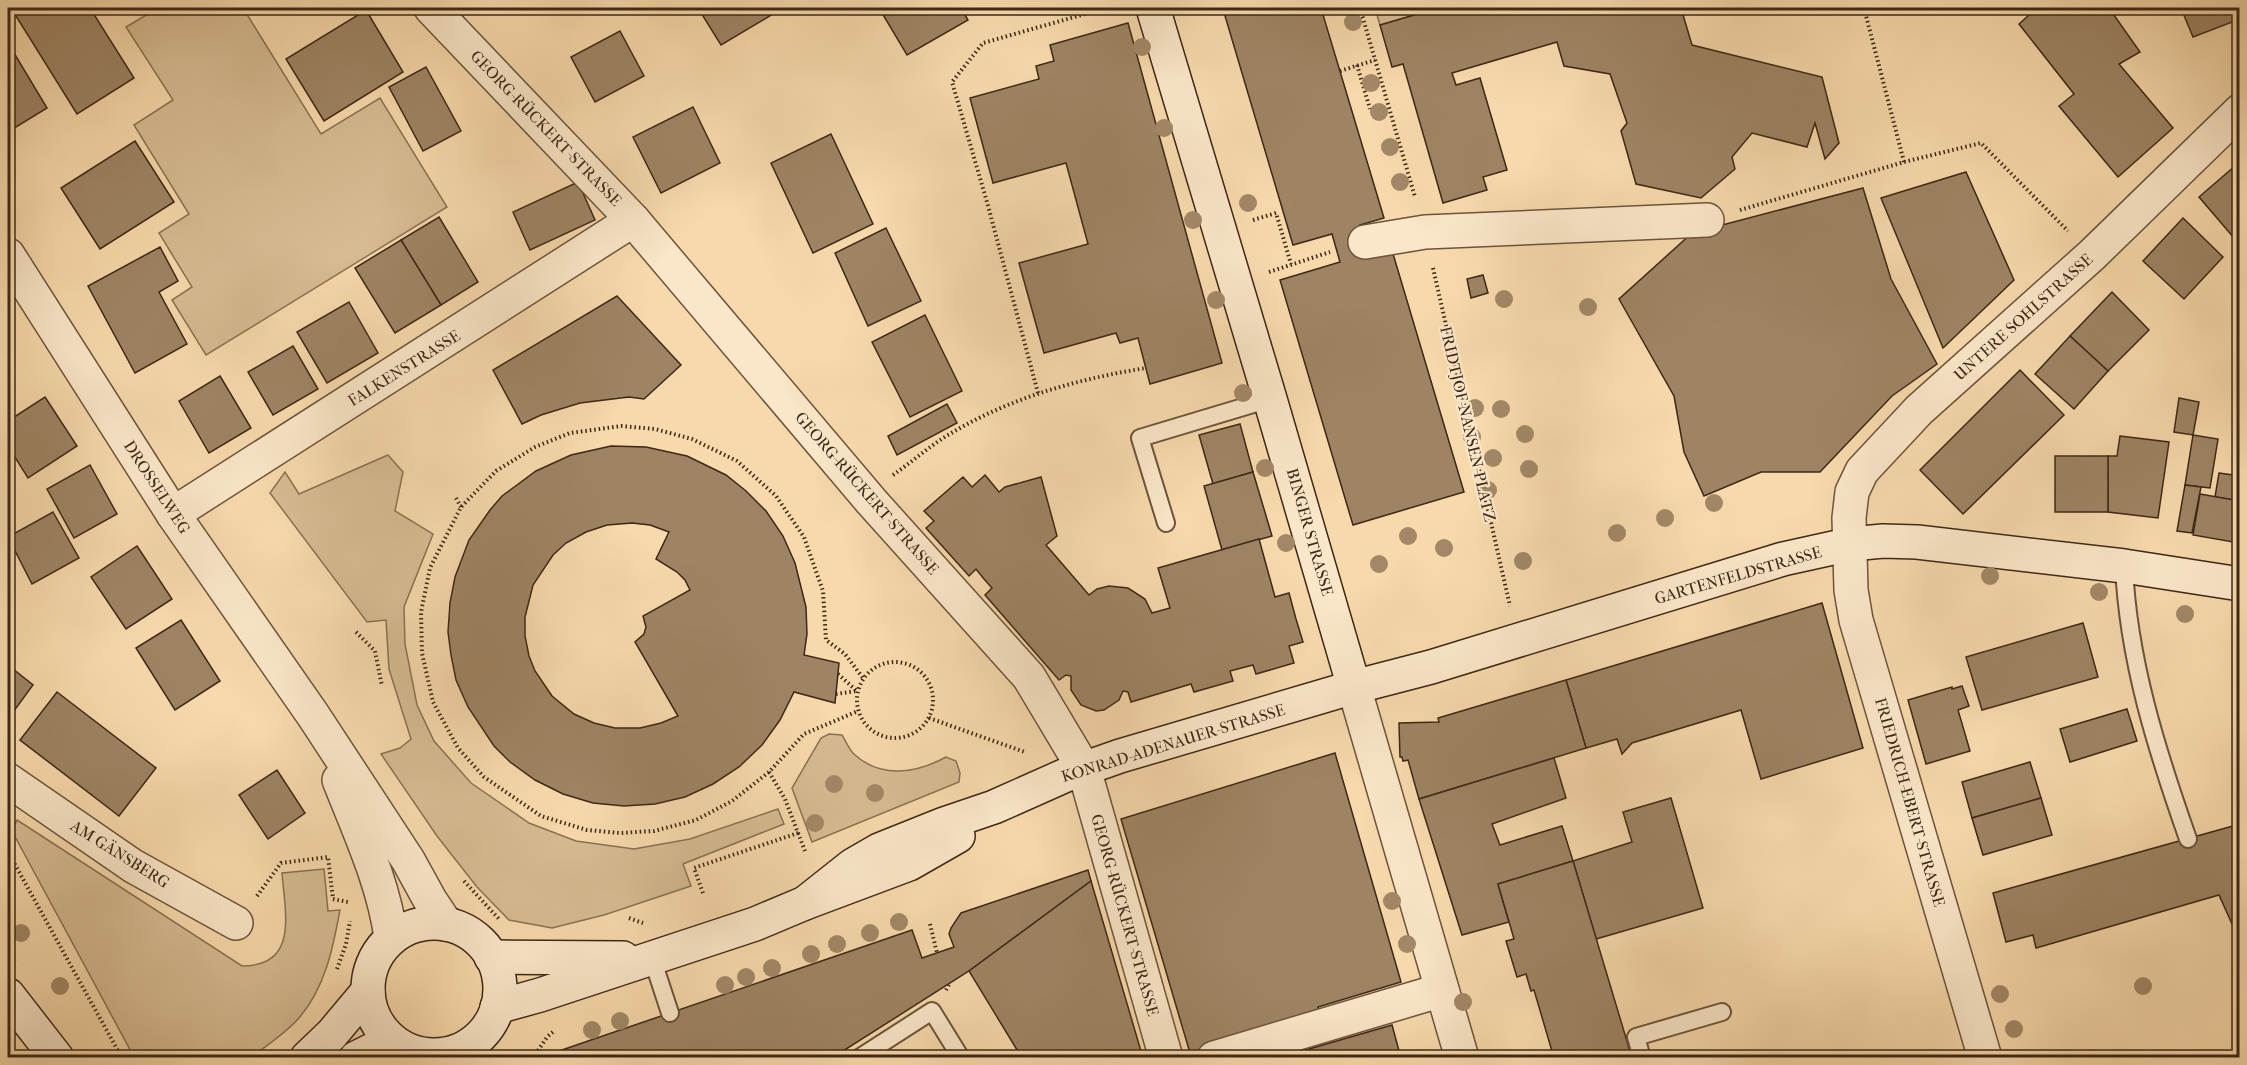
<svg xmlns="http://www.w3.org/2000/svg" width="2247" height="1065" font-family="'IM FELL French Canon',serif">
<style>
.green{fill:#d7bb92;stroke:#8a7254;stroke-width:1.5}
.building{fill:#9e8464;stroke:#3d2817;stroke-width:1.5;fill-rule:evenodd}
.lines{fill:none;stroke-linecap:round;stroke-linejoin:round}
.lane-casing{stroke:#6c543c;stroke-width:20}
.street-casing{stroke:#6c543c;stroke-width:36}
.secondary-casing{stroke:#3d2817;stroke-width:36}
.path{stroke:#3d2817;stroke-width:4;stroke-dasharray:1.5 3;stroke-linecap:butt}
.lane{stroke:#fae6c8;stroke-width:16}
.street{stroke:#fae6c8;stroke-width:33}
.secondary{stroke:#fae6c8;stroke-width:33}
.tree{fill:#a28867}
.labels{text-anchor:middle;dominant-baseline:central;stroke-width:4.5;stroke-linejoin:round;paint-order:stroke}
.street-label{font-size:16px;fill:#3d2817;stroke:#fae6c8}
</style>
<rect width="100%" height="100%" fill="#f7d9ab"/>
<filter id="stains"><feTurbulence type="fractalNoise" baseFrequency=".00333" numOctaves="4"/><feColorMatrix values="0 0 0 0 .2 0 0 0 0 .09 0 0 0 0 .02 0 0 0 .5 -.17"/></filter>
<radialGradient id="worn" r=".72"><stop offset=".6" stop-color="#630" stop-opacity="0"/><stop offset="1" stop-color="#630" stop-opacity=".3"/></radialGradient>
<g class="green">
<path d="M158,8H243L321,134L380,98L447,207L206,355L172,300L192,287L159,233L189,214L134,125L173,100L126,27Z"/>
<path d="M1375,8H1438L1380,25Z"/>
<path d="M388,455L403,472L395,511L433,534L404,607L405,644L417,705L434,741L471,783L529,823L576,841L634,849L690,839L778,809L784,824L683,864L691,886L604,915L552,928L509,920L477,887L437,836L381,754L400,748L411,739L389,669L386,620L367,622L270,493L285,472L299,494Z"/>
<path d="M829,734L842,735C846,741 849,750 855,755C882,779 917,773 946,757L956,761L960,773L959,782L812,842L792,788L821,738Z"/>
<path d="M17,820L242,966C299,966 285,913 282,873L324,869L328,911L340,910C333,948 325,988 299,1018C286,1033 267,1045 252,1057H134L12,831Z"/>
</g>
<g class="building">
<path d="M11,8H90L134,78L77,114Z"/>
<path d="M698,8H783L721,45Z"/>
<path d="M879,8H961L968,20L907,55Z"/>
<path d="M1227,8H1321L1384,218L1360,225L1368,254L1391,247L1464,492L1353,525L1280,280L1340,262L1332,234L1293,245L1223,9Z"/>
<path d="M1438,8H1681L1692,45L1822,77L1839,143L1825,159L1815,123L1807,147L1752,133L1732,157L1735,169L1701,198L1636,184L1621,131L1627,123L1610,74L1564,66L1557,42L1452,73L1456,85L1480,78L1507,170L1483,177L1487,190L1443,203L1403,64L1392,67L1380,25Z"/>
<path d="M2023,8H2109L2140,52L2119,64L2173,128L2118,177L2059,106L2074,94L2019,24L2029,15Z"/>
<path d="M2181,8H2240V19L2193,37Z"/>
<path d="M366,10L403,72L324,121L286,59Z"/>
<path d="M1128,23L1222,363L1150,384L1138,338L1120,343L1116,333L1044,353L1019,263L1088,244L1066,163L993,183L970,98L1039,79L1036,66L1054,61L1050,45Z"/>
<path d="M620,31L644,76L595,102L571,57Z"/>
<path d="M8,43L47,108L8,132Z"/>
<path d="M426,67L461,131L423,151L389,87Z"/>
<path d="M693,107L720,163L661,193L633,137Z"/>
<path d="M831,134L873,224L813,253L771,163Z"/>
<path d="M135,141L174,202L100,249L61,188Z"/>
<path d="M2235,166L2240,171V245L2199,197Z"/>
<path d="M1966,172L2014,280L1943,348L1881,198Z"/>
<path d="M578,182L595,220L530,250L513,212Z"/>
<path d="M1863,188L1891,279L1937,364L1892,396L1820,472H1761L1704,496L1684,452L1674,396L1619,299L1692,233Z"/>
<path d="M439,217L478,282L441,305L401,240Z"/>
<path d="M2183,218L2223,257L2184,299L2143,261Z"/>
<path d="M886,228L921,301L868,326L835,253Z"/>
<path d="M401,240L441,305L395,333L355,268Z"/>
<path d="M160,247L178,281L159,292L187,344L135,373L88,286Z"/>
<path d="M1483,275L1488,293L1471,298L1467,279Z"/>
<path d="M2112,292L2149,330L2108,371L2070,336Z"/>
<path d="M617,296L681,365L644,399L629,397L580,403L541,415L522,424L493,370Z"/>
<path d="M349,302L378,353L327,383L297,332Z"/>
<path d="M925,315L962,391L910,417L872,342Z"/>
<path d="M2070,336L2108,371L2074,409L2035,374Z"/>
<path d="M293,346L318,389L273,415L248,372Z"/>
<path d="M2020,370L2064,415L1963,514L1920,470Z"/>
<path d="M220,376L251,428L209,453L179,401Z"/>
<path d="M45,397L77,446L28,478L8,446V421Z"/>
<path d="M2179,398L2199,402L2193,435L2174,432Z"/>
<path d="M947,404L957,423L897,455L888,436Z"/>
<path d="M1240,424L1253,472L1213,484L1199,435Z"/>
<path d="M2193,435L2218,439L2210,488L2185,485Z"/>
<path d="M2120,436L2169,442L2158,518L2108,512V456H2117Z"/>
<path d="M611,446L646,447L687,456L726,475L746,491L766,511L783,536L795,563L806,607L807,634L804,655L839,663L835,703L794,692L780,720L762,745L739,767L713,784L685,797L655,804L624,806L593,803L563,794L535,780L510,762L494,746L468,707L456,680L451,655L448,632L450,603L455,577L469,540L490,510L502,496L536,471L571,455ZM632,523L650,525L669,532L656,559L677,572L685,580L690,590L643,616L646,627L644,634L635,642L678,716L661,723L640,728H615L594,723L574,714L552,696L535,671L529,656L525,636V617L533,585L553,555L566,543L586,532L607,525Z"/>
<rect x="2055" y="456" width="53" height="56"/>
<path d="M90,465L117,514L74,538L47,489Z"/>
<path d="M1253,472L1272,536L1222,550L1204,486Z"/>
<path d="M2219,473L2240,476V501L2215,497Z"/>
<path d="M985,475L999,492L1005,487L1041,477L1057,536L1046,545L1089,595L1097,589L1109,586L1128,588L1145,599L1152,613L1170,608L1158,568L1259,539L1275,597L1289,593L1296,619L1303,642L1289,646L1294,663L1256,674L1253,665L1230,671L1233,681L1194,692L1191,684L1131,702L1128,692L1123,691L1119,700L1104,710L1096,711L1081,705L1071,690V676L1066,675L1059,680L985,595L992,588L984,579L976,569L969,576L926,528L934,521L924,511L963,477L972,487Z"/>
<path d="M2185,485L2201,487L2192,533L2177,531Z"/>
<path d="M2200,494L2240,501L2233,542L2193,535Z"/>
<path d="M2240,506V543L2233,542Z"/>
<path d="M53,512L79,558L32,584L8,537Z"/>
<path d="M137,546L172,599L126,629L91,577Z"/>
<path d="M1822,603L1863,748L1761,779L1741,710L1632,743L1622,754L1617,739L1586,748L1566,680Z"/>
<path d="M181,620L220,681L175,710L136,648Z"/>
<path d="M2083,623L2098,677L1982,710L1966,657Z"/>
<path d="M8,665L33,685L8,719Z"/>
<path d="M1566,680L1586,748L1419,799L1408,760L1403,761L1402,757H1400L1399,723L1439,722L1438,718Z"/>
<path d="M1962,686L1969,706L1958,710L1970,751L1926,764L1908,700L1952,687V689Z"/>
<path d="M57,692L156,768L119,816L20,740Z"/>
<path d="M2127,709L2137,741L2070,762L2060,729Z"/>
<path d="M1335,753L1401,982L1318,1007L1320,1014L1190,1053L1121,819Z"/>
<path d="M1554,758L1566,798L1492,824L1500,845L1562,826L1573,861L1498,884L1509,922L1462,935L1419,799Z"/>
<path d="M2030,762L2041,798L1972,818L1962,782Z"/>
<path d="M277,770L305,813L268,839L239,795Z"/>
<path d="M1671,798L1703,908L1596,939L1573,861L1632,842L1623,812Z"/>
<path d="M2041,798L2052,835L1983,855L1972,818Z"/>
<path d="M2240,824V942L2219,895L2036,948L2033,935L2006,942L1993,893Z"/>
<path d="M1573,861L1605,968L1632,1058H1554L1534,990L1531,991L1526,974L1517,977L1506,941L1514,939L1498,884Z"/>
<path d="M1088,870L1091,881L969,971L832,1058H558L556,1052L912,930L922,958L954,947L949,934L951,928L961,913Z"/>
<path d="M1091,881L1143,1058H1022L969,971Z"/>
<path d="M1392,1025L1401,1058H1278Z"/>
</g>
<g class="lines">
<defs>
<g id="lane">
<path d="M1166,523L1140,438L1270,399"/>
<path d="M2124,566C2128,660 2157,751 2188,839"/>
<path d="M652,958L670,1013"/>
<path d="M859,1058L932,1011L961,1058"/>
<path d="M1642,1058L1636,1037L1722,1012"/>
</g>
<g id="street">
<path d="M431,8L633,220L871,501L1029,677L1084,769L1166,1058"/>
<path d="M1365,242L1425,232L1707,220"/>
<path d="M8,255L173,514L313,715L408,860L430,900L446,924"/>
<path d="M173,514L633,220"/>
<path d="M1354,687L1462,1058"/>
<path d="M8,780L133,866L236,923"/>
<path d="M339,780C359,831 384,884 391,938"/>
<path d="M1214,1058L1442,990"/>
<path d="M1985,1058L1856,620L1851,590L1849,518L1852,492L1862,471L1919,410L2092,255L2240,111"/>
</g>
<g id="secondary">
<path d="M1153,8L1270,399L1354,687"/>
<path d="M805,903L853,865L879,850L944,824L994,807L1066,775L1120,756L1354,687L1431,667L1783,559L1851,544L1883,541L1917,542L2124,566L2240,584"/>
<circle cx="434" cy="989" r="66"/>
<path d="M491,957L623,958"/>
<path d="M8,995L57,1058"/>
<path d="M497,1007L540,995L755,924L805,903L909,864L958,836"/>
<path d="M307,1058L332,1034L368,991"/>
<path d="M356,1058L378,1047L400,1046"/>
</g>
</defs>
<use href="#lane" class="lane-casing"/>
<use href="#street" class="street-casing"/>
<use href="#secondary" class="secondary-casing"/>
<g class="path">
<path d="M1360,8L1415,197"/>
<path d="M1864,8L1904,162"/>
<path d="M1357,65L1370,109"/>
<path d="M1340,71L1375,60"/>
<path d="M1740,210L1904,162L1981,143L2068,231"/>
<path d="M1253,220L1276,213L1291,264"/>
<path d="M1433,268L1510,606"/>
<path d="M1269,272L1330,252"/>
<path d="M1038,393L987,202L952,82L983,43L1106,8"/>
<path d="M893,475C913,461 932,444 953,432C1013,397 1078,379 1146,368"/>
<path d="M456,498L461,507"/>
<path d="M356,632L375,651L382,686"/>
<circle cx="895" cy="700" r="38"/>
<path d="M838,674L857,691"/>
<path d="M836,694L856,691"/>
<path d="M929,718L1025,752"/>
<path d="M769,772L732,801L696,820L654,831L620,833L587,830L541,816L484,777L458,748L433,702L422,653L421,612L430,568L461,507L496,471L535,447L570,433L621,426L655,429L692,439L737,461L776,496L804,537L823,591L826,640L845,654L863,678"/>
<path d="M798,833L805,851"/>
<path d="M8,852L122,1058"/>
<path d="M464,881L499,919"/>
<path d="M703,893L694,868L798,833L785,799L769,772L804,734L858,711"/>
<path d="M257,896L281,863L328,857L333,899L348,902"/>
<path d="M629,918L643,923"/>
<path d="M930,924L937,953"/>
<path d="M8,950L16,961"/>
<path d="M337,969L346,944L350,921"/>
<path d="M946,990L950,983"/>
<path d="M533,1058L547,1037L555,1030"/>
</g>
<use href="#lane" class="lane"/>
<use href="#street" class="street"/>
<use href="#secondary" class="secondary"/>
</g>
<g class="tree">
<circle cx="1353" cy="22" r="9"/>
<circle cx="1142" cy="47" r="9"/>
<circle cx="1371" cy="83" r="9"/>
<circle cx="1379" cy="112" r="9"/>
<circle cx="1164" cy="128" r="9"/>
<circle cx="1390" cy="147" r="9"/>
<circle cx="1400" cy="182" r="9"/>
<circle cx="1248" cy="203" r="9"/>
<circle cx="1193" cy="220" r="9"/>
<circle cx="1504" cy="299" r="9"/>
<circle cx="1216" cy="300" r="9"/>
<circle cx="1588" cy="307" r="9"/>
<circle cx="1243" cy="393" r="9"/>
<circle cx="1475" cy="408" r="9"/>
<circle cx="1501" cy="409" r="9"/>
<circle cx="1525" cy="434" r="9"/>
<circle cx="1472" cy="437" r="9"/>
<circle cx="1493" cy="458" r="9"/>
<circle cx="1265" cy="468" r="9"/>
<circle cx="1529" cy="469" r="9"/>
<circle cx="1488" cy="490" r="9"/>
<circle cx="1714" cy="503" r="9"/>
<circle cx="1665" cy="518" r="9"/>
<circle cx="1617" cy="533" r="9"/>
<circle cx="1408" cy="536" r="9"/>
<circle cx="1286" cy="543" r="9"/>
<circle cx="1444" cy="548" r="9"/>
<circle cx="1523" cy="561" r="9"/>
<circle cx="1379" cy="564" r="9"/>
<circle cx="1990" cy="576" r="9"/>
<circle cx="2099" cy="592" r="9"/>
<circle cx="2185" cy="614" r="9"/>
<circle cx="834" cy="784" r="9"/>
<circle cx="875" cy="793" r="9"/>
<circle cx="815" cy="823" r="9"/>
<circle cx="1392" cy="901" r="9"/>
<circle cx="899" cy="922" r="9"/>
<circle cx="21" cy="933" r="9"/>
<circle cx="870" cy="933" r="9"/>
<circle cx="837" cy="944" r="9"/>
<circle cx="1407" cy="944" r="9"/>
<circle cx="811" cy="954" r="9"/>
<circle cx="772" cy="968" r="9"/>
<circle cx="746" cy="977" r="9"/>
<circle cx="725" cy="985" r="9"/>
<circle cx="60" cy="986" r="9"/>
<circle cx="2143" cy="986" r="9"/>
<circle cx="2000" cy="994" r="9"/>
<circle cx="1463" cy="1002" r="9"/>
<circle cx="620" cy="1021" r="9"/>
<circle cx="2014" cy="1029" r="9"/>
<circle cx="592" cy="1030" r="9"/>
</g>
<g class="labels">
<g class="street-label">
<text transform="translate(546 128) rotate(46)">GEORG-RÜCKERT-STRASSE</text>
<text transform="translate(2023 317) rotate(-42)">UNTERE SOHLSTRASSE</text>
<text transform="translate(404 368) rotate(-32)">FALKENSTRASSE</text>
<text transform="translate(1468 424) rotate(77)">FRIDTJOF-NANSEN-PLATZ</text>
<text transform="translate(157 487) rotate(57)">DROSSELWEG</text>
<text transform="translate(867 493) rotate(49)">GEORG-RÜCKERT-STRASSE</text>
<text transform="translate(1310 532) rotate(74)">BINGER STRASSE</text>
<text transform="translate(1738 575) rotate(-16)">GARTENFELDSTRASSE</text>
<text transform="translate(1173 743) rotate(-17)">KONRAD-ADENAUER-STRASSE</text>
<text transform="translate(1910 802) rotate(74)">FRIEDRICH-EBERT-STRASSE</text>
<text transform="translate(120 854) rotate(32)">AM GÄNSBERG</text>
<text transform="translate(1125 915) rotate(74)">GEORG-RÜCKERT-STRASSE</text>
</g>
</g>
<rect width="2247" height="1065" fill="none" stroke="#f7d9ab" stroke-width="30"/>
<rect x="9" y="9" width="2229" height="1047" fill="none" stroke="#3d2817" stroke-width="3"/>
<rect x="15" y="15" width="2217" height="1035" fill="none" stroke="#3d2817" stroke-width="1.5"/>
<rect width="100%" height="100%" filter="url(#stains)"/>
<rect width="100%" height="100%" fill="url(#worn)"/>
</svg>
